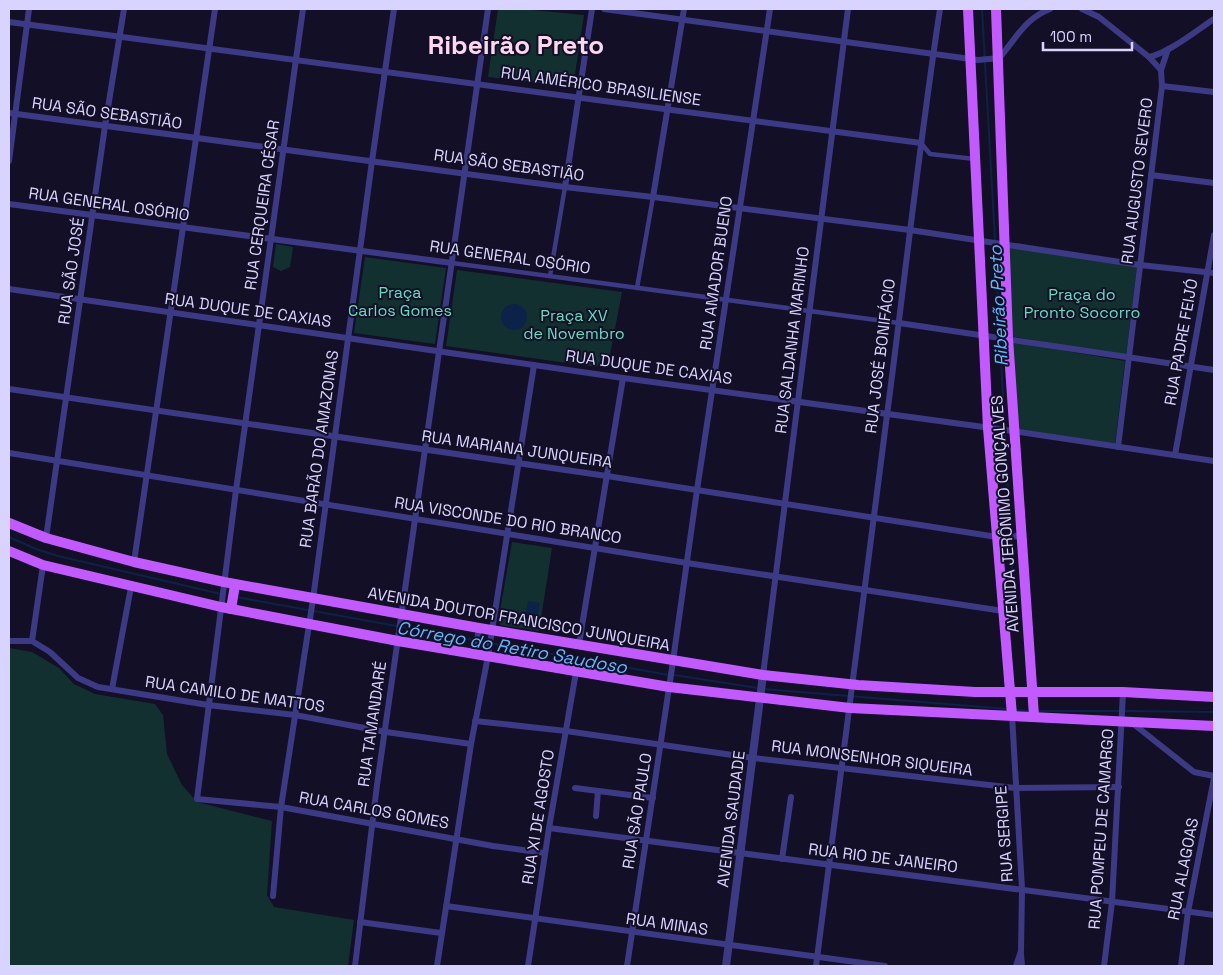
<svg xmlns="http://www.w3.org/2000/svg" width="1223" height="975" font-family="'Space Grotesk',sans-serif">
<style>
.green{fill:#12302f}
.water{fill:#0c2248}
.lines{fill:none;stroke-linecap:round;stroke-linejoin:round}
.stream{stroke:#0c2248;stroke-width:2}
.pedestrian{stroke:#3d3a85;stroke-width:4.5}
.minor{stroke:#3d3a85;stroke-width:6}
.tertiary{stroke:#3d3a85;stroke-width:8}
.primary{stroke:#c25bff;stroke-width:10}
.labels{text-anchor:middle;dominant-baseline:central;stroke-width:4;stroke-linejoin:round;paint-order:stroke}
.street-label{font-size:16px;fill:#d9d4ff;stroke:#130f26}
.park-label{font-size:16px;fill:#5fe0c0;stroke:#130f26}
.water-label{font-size:18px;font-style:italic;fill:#62b6ff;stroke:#130f26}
.town-label{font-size:26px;font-weight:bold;fill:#ffd6f0;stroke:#130f26}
</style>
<rect width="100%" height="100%" fill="#130f26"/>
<g class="green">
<path d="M498,9H522L584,15L573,87L488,77Z"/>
<path d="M276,244L293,247L290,267L281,271L273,267Z"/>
<path d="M1008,247L1137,266L1126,356L1010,336Z"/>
<path d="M365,257L446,268L435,344L354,333Z"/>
<path d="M457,270L622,292L610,355L603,362L596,367L446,346Z"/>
<path d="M1011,342L1125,361L1115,444L1016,429Z"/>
<path d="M512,542L552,548L539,631L501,625L498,622Z"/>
<path d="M9,648L32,652L59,668L74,684L95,694L155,704L163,715L167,754L182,785L197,802L272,821L267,895L274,907L354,920L348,966H9Z"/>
</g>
<g class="water">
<circle cx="514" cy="317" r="13"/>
<path d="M528,601L540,603L536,625L524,623Z"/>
</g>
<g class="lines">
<g class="stream">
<path d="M982,9L995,241"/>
<path d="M995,246L1000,336"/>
<path d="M1000,341L1014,604"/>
<path d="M9,537L36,549L58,556L221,594"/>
<path d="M236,597L474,640"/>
<path d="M479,641L669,675"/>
<path d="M674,675L758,688"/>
<path d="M763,689L1007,709"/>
<path d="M1014,710L1029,711"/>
<path d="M1037,711H1119"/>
<path d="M1124,711L1214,712"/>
</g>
<g class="pedestrian">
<path d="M921,143L930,154L975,159"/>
<path d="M452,263L899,323"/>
<path d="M550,276L565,187"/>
<path d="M637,288L653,197"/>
</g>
<g class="minor">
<path d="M303,9L236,490L197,799L281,807L493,846L545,853"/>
<path d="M604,9L978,60L999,58C1017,38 1024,19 1050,9"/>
<path d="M1082,9L1099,17L1149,57L1161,70L1162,86L1118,447"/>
<path d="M9,22L921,143"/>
<path d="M1149,57C1169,53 1197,30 1214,19"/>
<path d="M1161,70L1168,49"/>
<path d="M1162,86L1214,92"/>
<path d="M9,113L565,187L653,197L910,230L1140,265L1214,273"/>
<path d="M9,161L29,9"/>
<path d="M1151,175L1214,183"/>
<path d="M565,187L592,9"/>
<path d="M653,197L684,9"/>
<path d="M9,204L452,263"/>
<path d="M9,289L623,378L1013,431L1214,461"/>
<path d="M899,323C1004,338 1109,355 1214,370"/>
<path d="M9,389L607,476L997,537L1021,536"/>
<path d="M9,453L687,563L1003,611"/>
<path d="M1175,455L1214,235"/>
<path d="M46,538L105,126L124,9"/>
<path d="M134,562L215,9"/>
<path d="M9,641H32L50,652L78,678L98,687L208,705L295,715L386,732L471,744"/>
<path d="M32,641L43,565"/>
<path d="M579,644L623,378"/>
<path d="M475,654L479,628"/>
<path d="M763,675L848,9"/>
<path d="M112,689L131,587"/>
<path d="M1012,715L1022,889L1021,951L1016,966"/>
<path d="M475,721L566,731L753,758L1015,788L1119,787"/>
<path d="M1131,722L1194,772L1214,776"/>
<path d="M575,788L653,798"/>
<path d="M596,816L598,791"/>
<path d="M549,828L1214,915"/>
<path d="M782,859L791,797"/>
<path d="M273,896L281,807L313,599L372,161L394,9"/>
<path d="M446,906L885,966"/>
<path d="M360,922L441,933"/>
<path d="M1021,954L1022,966"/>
<path d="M355,966L377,785L488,9"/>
<path d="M437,966L471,744L488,656L534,365"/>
<path d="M528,966L549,828L576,672"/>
<path d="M627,966L672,668L697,490L770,9"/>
<path d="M816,966C841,772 866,578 891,384C907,259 921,133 940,9"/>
<path d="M1104,966L1112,902L1123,692"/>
<path d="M1181,966L1188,912L1214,778"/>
</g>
<path class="tertiary" d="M726,966L763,675"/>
<g class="primary">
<path d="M968,9L988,428L1012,715"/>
<path d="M996,9L1008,338L1034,716"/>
<path d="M9,523L46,538L134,562L224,582L479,628L763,675L858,685L975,692H1123L1214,697"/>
<path d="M9,551L43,565L221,607L398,641L669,687L850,708L1214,726"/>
<path d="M231,609L235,585"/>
</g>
</g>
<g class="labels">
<g class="street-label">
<text transform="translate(601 86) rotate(8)">RUA AMÉRICO BRASILIENSE</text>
<text transform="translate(107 113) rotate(8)">RUA SÃO SEBASTIÃO</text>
<text transform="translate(509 165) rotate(8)">RUA SÃO SEBASTIÃO</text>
<text transform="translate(1137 181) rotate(-83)">RUA AUGUSTO SEVERO</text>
<text transform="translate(109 204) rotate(8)">RUA GENERAL OSÓRIO</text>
<text transform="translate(262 205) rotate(-82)">RUA CERQUEIRA CÉSAR</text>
<text transform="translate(510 257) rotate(8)">RUA GENERAL OSÓRIO</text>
<text transform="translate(71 271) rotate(-82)">RUA SÃO JOSÉ</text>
<text transform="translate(716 273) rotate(-82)">RUA AMADOR BUENO</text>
<text transform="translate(248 310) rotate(8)">RUA DUQUE DE CAXIAS</text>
<text transform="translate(792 340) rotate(-83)">RUA SALDANHA MARINHO</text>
<text transform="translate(1181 342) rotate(-80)">RUA PADRE FEIJÓ</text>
<text transform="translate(880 356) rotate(-83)">RUA JOSÉ BONIFÁCIO</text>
<text transform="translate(649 367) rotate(8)">RUA DUQUE DE CAXIAS</text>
<text transform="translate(319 449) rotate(-82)">RUA BARÃO DO AMAZONAS</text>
<text transform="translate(517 449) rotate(8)">RUA MARIANA JUNQUEIRA</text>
<text transform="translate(1005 514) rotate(-94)">AVENIDA JERÔNIMO GONÇALVES</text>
<text transform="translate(508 520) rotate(9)">RUA VISCONDE DO RIO BRANCO</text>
<text transform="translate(519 619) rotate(10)">AVENIDA DOUTOR FRANCISCO JUNQUEIRA</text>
<text transform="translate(235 694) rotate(8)">RUA CAMILO DE MATTOS</text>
<text transform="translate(372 724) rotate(-82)">RUA TAMANDARÉ</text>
<text transform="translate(872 758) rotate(7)">RUA MONSENHOR SIQUEIRA</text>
<text transform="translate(374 810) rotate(10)">RUA CARLOS GOMES</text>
<text transform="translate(637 811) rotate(-81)">RUA SÃO PAULO</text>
<text transform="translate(538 817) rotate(-81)">RUA XI DE AGOSTO</text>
<text transform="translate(731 819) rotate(-83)">AVENIDA SAUDADE</text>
<text transform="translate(1101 829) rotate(-86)">RUA POMPEU DE CAMARGO</text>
<text transform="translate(1004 834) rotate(-94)">RUA SERGIPE</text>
<text transform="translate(883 858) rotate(7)">RUA RIO DE JANEIRO</text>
<text transform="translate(1183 869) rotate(-79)">RUA ALAGOAS</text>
<text transform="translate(667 924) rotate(8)">RUA MINAS</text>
</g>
<g class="park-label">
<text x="400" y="292">Praça<tspan x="400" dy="18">Carlos Gomes</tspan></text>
<text x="1082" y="294">Praça do<tspan x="1082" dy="18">Pronto Socorro</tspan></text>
<text x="574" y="315">Praça XV<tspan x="574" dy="18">de Novembro</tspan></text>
</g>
<g class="water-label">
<text transform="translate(998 306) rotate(-93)">Ribeirão Preto</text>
<text transform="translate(512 647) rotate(10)">Córrego do Retiro Saudoso</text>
</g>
<g class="town-label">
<text x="516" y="45">Ribeirão Preto</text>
</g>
</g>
<rect width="1223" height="975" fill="none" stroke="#d9d4ff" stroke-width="20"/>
<path d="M1043 42v8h89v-8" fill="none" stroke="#d9d4ff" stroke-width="2.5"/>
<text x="1050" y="42" font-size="15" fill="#d9d4ff" stroke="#130f26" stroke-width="4" paint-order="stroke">100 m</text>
</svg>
